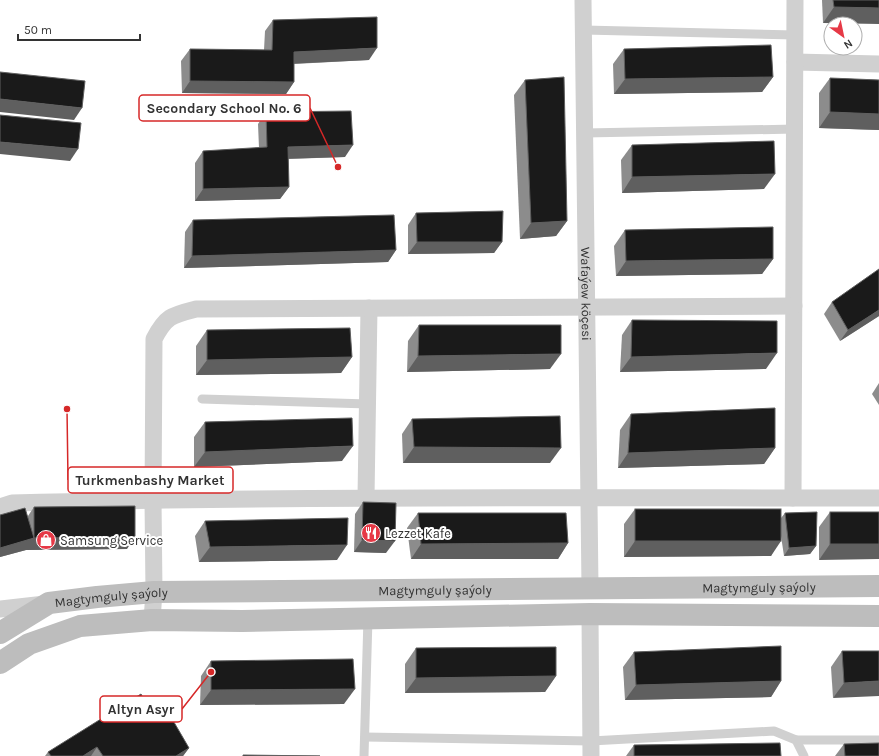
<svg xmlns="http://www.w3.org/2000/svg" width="879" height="756" font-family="Karla,sans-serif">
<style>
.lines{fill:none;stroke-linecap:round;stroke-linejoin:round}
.lane{stroke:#d0d0d0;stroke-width:9}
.street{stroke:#d0d0d0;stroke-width:17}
.secondary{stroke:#bdbdbd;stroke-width:22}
.wall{fill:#8c8c8c}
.shaded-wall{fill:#5f5f5f}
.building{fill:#1a1a1a;stroke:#5f5f5f}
.labels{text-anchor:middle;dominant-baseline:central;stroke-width:4;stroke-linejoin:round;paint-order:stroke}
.street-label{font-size:13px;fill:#333;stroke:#fff}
.poi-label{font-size:13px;fill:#333;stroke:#fff;text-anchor:start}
.leader{fill:none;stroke:#d62828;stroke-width:1.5}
.callout-dot{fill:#d62828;stroke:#fff;stroke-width:1.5}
.callout{fill:#fff;stroke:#d62828;stroke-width:1.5}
.callout-label{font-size:14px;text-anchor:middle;font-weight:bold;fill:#333}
</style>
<rect width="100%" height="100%" fill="#fff"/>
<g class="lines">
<g class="lane">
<path d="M584,30L795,35"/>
<path d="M585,133L795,129"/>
<path d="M202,399L368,404"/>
<path d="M365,737L591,741L774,731L796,740L804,756"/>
<path d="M796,740H879"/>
<path d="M364,756L368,618"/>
</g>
<g class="street">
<path id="s1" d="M583,0L590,587"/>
<path d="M795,62L879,64"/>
<path d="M366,497L369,308"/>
<path d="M793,498L795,0"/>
<path d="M0,507L12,503C301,496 590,498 879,498"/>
<path d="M0,609L45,604"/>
<path d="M590,614L591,756"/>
<path d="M152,620L154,592L153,500L154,339C166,316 172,315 196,309L794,306"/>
</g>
<g class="secondary">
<path id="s2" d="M0,633L49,603L97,597L154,592L879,586"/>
<path d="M0,663L29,644L80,626L152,620L242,621L590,614L879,616"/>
</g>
</g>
<g class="wall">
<path d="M822,0H879L823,23Z"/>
<path d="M273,20L369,60L294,64V82L286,94L182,93L181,61L190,49L264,50L265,31Z"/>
<path d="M624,49L773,77L762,92L614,94L613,64Z"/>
<path d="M830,78L879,80V130L819,128V93Z"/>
<path d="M525,80L567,221L556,236L520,239L514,95Z"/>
<path d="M266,112L345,157L288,159L289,187L280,199L195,201V163L203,151L259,148L258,124Z"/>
<path d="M632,145L764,189L622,193L621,160Z"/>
<path d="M416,213L502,242L494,253L408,254V225Z"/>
<path d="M193,220L396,250L388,262L184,268L185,232Z"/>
<path d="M625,230L773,259L762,274L616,276L614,246Z"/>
<path d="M832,302L879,316L840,341L824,314Z"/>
<path d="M632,320L766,369L620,372L622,335Z"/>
<path d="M419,325L550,369L407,372L408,341Z"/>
<path d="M207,330L352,357L341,373L196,375V346Z"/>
<path d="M879,383V405L872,394Z"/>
<path d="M631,414L775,448L764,464L618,468L620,430Z"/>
<path d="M412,419L550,463H403L402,434Z"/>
<path d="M205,422L342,461L194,467V437Z"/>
<path d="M363,502L386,553L354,552L355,514Z"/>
<path d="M34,507L127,549L26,550L0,557V515L28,516Z"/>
<path d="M635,509L781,518L785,513L816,546L810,554L784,556L781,536L771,556L624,557V524Z"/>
<path d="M830,512H879L819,560V527Z"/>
<path d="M418,513L568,543L558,559H411L407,528Z"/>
<path d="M205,521L337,560L199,562L195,536Z"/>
<path d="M416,648L556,676L545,692L405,693V664Z"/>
<path d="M842,651H879L833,698L831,667Z"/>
<path d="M634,652L781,681L771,697L625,700L623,667Z"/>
<path d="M211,661L344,704L200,705L201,676Z"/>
<path d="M151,712L189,748L183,756H45L48,752Z"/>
<path d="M844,744L879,756H835Z"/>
<path d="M634,745L781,756H626Z"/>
</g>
<g class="shaded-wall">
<path d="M834,7L879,8V24L823,23Z"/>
<path d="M377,48L369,60L286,64L294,52Z"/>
<path d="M773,77L762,92L614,94L625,79Z"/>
<path d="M190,81L294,82L286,94L182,93Z"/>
<path d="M0,99L82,108L74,120L0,112Z"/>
<path d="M830,112L879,114V130L819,128Z"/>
<path d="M0,142L78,149L70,161L0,154Z"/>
<path d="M353,145L345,157L279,159L288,147Z"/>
<path d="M775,174L764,189L622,193L632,177Z"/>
<path d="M289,187L280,199L195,201L203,189Z"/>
<path d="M567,221L556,236L520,239L531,223Z"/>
<path d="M417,242H502L494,253L408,254Z"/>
<path d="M396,250L388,262L184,268L192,256Z"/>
<path d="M773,259L762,274L616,276L626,261Z"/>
<path d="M879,310V316L840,341L848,330Z"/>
<path d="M777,353L766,369L620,372L631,357Z"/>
<path d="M561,354L550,369L407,372L418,356Z"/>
<path d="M352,357L341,373L196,375L207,360Z"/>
<path d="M353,446L342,461L194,467L205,452Z"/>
<path d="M414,447L561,448L550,463H403Z"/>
<path d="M775,448L764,464L618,468L628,453Z"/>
<path d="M135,537L127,549L26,550L0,557V548L34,538Z"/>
<path d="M362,540L395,541L386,553L354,552Z"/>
<path d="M635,541H781L771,556L624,557Z"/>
<path d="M568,543L558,559H411L421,544Z"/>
<path d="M830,544H879V559L819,560Z"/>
<path d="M347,545L337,560L199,562L210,547Z"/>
<path d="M816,546L810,554L784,556L789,548Z"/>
<path d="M556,676L545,692L405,693L416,678Z"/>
<path d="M781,681L771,697L625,700L636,685Z"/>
<path d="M879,681V696L833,698L844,683Z"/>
<path d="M355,689L344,704L200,705L211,690Z"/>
<path d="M97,747L91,756H83Z"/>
<path d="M189,748L183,756H176Z"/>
</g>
<g class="building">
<path d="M833,0H879V8L834,7Z"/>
<path d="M377,17V48L294,52V82L190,81V49L272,50L273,20Z"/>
<path d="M771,45L773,77L625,79L624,49Z"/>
<path d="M0,72L85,81L82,108L0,99Z"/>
<path d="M564,77L567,221L531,223L525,80Z"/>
<path d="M830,78L879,80V114L830,112Z"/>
<path d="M351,111L353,145L288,147L289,187L203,189V151L267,147L266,112Z"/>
<path d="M0,115L81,123L78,149L0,142Z"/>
<path d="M774,141L775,174L632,177V145Z"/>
<path d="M503,211L502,242H417L416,213Z"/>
<path d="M394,215L396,250L192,256L193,220Z"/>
<path d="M773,227V259L626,261L625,230Z"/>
<path d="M879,269V310L848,330L832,302Z"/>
<path d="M632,320L777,321V353L631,357Z"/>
<path d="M419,325H561V354L418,356Z"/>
<path d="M350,328L352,357L207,360V330Z"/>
<path d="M775,408V448L628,453L631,414Z"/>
<path d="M560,416L561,448L414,447L412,419Z"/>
<path d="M352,418L353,446L205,452V422Z"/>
<path d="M363,502L396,503L395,541L362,540Z"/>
<path d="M135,506V537L34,538L0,548V515L25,508L34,538V507Z"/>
<rect x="635" y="509" width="146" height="32"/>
<path d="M817,512L816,546L789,548L785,513Z"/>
<rect x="830" y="512" width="49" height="32"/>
<path d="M418,513H566L568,543L421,544Z"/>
<path d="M348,518L347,545L210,547L205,521Z"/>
<path d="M781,646V681L636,685L634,652Z"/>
<path d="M556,647V676L416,678V648Z"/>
<path d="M842,651H879V681L844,683Z"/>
<path d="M353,659L355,689L211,690V661Z"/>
<path d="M141,694L151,712L164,705L189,748L176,756H103L97,747L83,756H51L48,752Z"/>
<path d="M780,743L781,756H634V745Z"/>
<path d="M879,743V756H845L844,744Z"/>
<path d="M243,755L320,756H243Z"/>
</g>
<defs>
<symbol id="restaurant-disc" viewBox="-11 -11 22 22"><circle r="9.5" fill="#e63946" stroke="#fff"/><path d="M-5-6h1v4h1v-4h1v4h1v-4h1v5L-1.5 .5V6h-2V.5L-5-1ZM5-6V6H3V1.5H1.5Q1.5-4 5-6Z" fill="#fff"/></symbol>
<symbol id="shop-disc" viewBox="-11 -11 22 22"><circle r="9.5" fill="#e63946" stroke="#fff"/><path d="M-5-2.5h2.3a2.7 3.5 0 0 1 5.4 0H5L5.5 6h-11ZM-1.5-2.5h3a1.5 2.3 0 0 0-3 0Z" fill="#fff"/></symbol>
</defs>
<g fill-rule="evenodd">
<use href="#restaurant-disc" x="360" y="522" width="22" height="22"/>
<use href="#shop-disc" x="35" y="529" width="22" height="22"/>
</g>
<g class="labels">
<g class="street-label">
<text stroke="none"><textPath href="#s1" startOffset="294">Wafaýew köçesi</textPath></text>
<text stroke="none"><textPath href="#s2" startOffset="768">Magtymguly şaýoly</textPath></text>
<text stroke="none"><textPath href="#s2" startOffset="444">Magtymguly şaýoly</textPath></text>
<text stroke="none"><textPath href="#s2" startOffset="120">Magtymguly şaýoly</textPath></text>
</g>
<g class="poi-label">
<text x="385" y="533">Lezzet Kafe</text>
<text x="60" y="540">Samsung Service</text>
</g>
</g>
<path class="leader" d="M338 167L310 108M67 409L68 480M211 672L182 709"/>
<g class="callout-dot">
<circle cx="338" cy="167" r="4"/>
<circle cx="67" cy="409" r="4"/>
<circle cx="211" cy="672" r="4"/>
</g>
<g class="callout">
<rect x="139" y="95" width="171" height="26" rx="4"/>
<rect x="68" y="467" width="165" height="26" rx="4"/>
<rect x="100" y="696" width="82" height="26" rx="4"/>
</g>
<g class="callout-label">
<text x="224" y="113">Secondary School No. 6</text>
<text x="150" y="485">Turkmenbashy Market</text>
<text x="141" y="714">Altyn Asyr</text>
</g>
<g transform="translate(843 36) rotate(147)"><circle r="19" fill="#ffffff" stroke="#adadad"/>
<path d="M0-3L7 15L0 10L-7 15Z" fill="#e63946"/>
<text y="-6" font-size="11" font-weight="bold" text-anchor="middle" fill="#333333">N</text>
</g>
<path d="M18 34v6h122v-6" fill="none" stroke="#333333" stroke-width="2"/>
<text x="24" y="34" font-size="12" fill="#333333" stroke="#ffffff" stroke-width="3" paint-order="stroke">50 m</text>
</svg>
